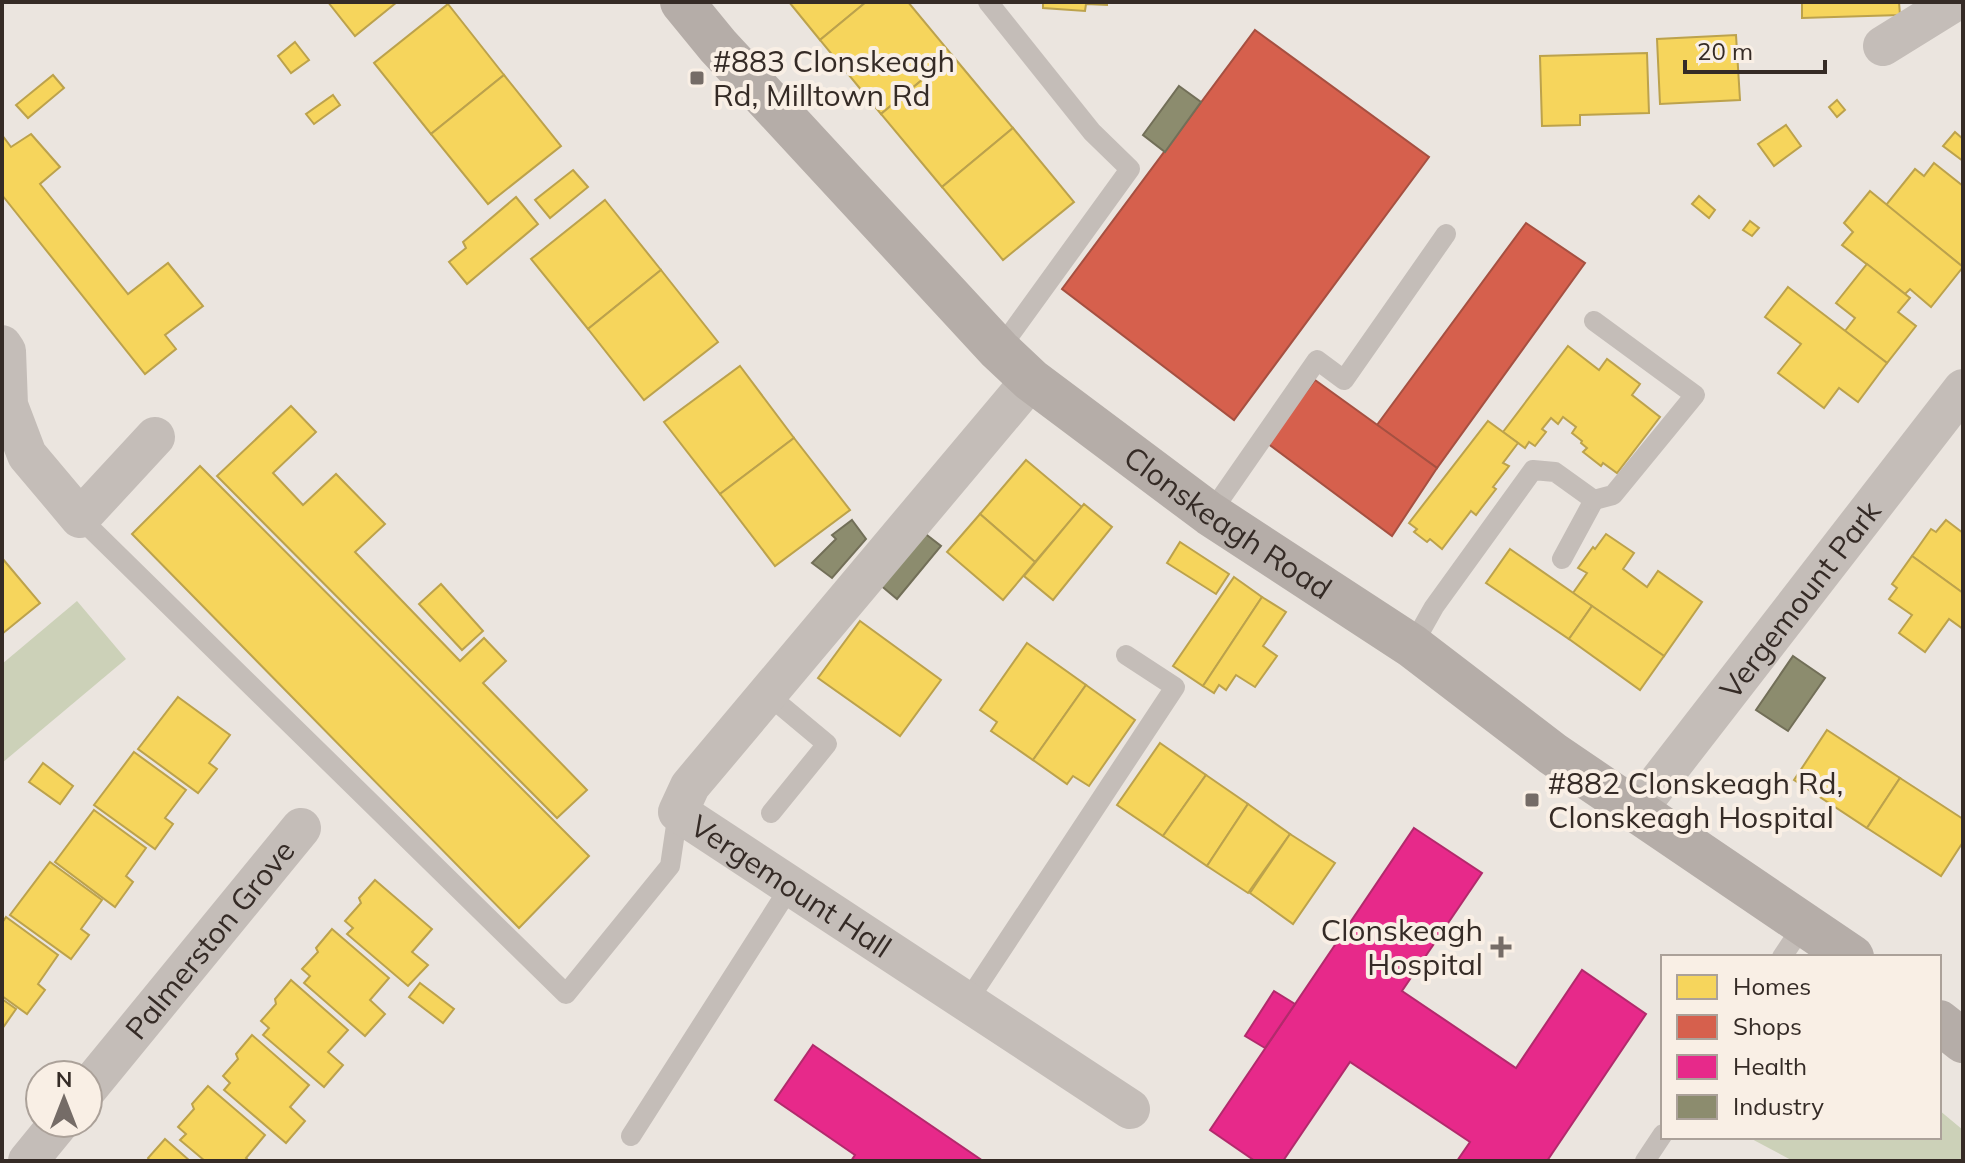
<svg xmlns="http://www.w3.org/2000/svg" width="1965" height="1163" font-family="Mulish,sans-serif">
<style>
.green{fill:#ccd1b8}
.homes{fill:#f6d55c;stroke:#bca24c;stroke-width:2}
.shops{fill:#d6604d;stroke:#a65041;stroke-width:2}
.health{fill:#e7298a;stroke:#b22a6c;stroke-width:2}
.industry{fill:#8c8c6e;stroke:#726f58;stroke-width:2}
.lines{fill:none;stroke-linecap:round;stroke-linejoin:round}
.service{stroke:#c4bdb8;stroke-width:20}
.minor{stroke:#c4bdb8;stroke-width:40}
.secondary{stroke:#b5ada8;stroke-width:44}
.poi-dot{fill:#756c67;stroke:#f9efe5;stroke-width:3}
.labels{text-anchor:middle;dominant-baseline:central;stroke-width:8;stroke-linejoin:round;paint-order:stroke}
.poi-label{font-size:30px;fill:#352b26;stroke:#f9efe5;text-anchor:start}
.street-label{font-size:30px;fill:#352b26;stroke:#f9efe5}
</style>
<rect width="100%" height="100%" fill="#ebe5df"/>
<g class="green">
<path d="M77,601L126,659L2,763V664Z"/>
<path d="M1939,1110L1963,1130V1161H1793L1748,1137H1939Z"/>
</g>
<g class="homes">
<path d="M328,2H397L355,36Z"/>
<path d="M789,2H866L820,40Z"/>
<path d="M866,2H908L952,55L881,114L820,40Z"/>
<path d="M1043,2H1107V5L1086,4L1085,11L1043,8Z"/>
<path d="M1802,2H1899L1900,15L1802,18Z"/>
<path d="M448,4L504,75L431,134L374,63Z"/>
<path d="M1736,35L1740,100L1660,104L1657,39Z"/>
<path d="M295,42L309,60L291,73L278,56Z"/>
<path d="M1647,53L1649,113L1580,115V125L1542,126L1540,56Z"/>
<path d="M952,55L1013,128L942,187L881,114Z"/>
<path d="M53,75L64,88L28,118L16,105Z"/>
<path d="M504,75L561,146L488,204L431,134Z"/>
<path d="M333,95L340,105L314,124L306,114Z"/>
<path d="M1837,100L1845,110L1837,117L1829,107Z"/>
<path d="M1786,125L1801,146L1774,166L1758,144Z"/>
<path d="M1013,128L1074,202L1003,260L942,187Z"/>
<path d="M1955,132L1963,139V161L1943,146Z"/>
<path d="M31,134L60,167L40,184L128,294L168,263L203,306L165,335L176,349L145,374L2,195V135L11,147Z"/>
<path d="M1934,163L1963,186V267L1886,205L1915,169L1924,176Z"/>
<path d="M573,170L588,187L550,218L535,200Z"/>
<path d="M1870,191L1963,267L1931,307L1910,289L1905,294L1842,245L1853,232L1844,223Z"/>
<path d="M1699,196L1715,210L1709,218L1692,204Z"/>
<path d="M516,197L538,224L467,284L449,262L466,248L463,242Z"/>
<path d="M605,200L661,270L588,329L531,259Z"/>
<path d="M1750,221L1759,228L1752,236L1743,230Z"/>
<path d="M1867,264L1910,298L1898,312L1916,326L1887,363L1845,331L1855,318L1836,303Z"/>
<path d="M661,270L718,342L644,400L588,329Z"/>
<path d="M1788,287L1887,363L1858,402L1839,388L1824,408L1778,373L1801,344L1765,317Z"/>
<path d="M1568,346L1599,370L1607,359L1640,384L1632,395L1660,417L1617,473L1603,463L1601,466L1583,452L1587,448L1581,443L1582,441L1572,433L1576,427L1563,417L1558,424L1551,418L1542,429L1546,432L1535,446L1529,442L1525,448L1503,432Z"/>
<path d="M740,366L794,438L720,494L664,422Z"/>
<path d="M291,406L316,432L273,473L303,505L336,474L385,524L355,552L460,661L484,638L506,661L483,683L587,790L557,818L217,476Z"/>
<path d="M1488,421L1518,443L1503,463L1509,466L1493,487L1496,489L1476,515L1471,511L1442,549L1430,539L1427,542L1414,532L1417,529L1409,523Z"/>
<path d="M794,438L850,510L775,566L720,494Z"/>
<path d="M1026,460L1082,507L1035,562L980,514Z"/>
<path d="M200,466L589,856L519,928L132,534Z"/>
<path d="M1084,504L1112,527L1053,600L1024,576Z"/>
<path d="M980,514L1035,562L1003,600L947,552Z"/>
<path d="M1946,520L1963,533V593L1912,556L1931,529L1936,532Z"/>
<path d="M1606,534L1634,553L1623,569L1647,587L1658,571L1702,602L1664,656L1573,593L1587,573L1578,568L1593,547L1595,549Z"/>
<path d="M1180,542L1229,574L1216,594L1167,563Z"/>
<path d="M1510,549L1592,606L1569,639L1486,583Z"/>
<path d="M1912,556L1963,593V629L1949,619L1925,652L1899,633L1912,615L1889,599L1897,588L1892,584Z"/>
<path d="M2,558L40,603L2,634Z"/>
<path d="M1234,577L1262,597L1203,686L1173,666Z"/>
<path d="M441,584L483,631L462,650L419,604Z"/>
<path d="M1262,597L1286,612L1263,646L1277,656L1255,687L1236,675L1226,690L1219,685L1214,693L1203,686Z"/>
<path d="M1592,606L1664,656L1640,690L1569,639Z"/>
<path d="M860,621L941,680L900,736L818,678Z"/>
<path d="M1027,643L1086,685L1033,760L991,731L997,722L980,710Z"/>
<path d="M1086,685L1135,720L1089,786L1073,776L1067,784L1033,760Z"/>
<path d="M178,697L230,735L209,763L217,769L198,793L138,749Z"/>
<path d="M1827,730L1900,778L1867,828L1794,780Z"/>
<path d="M1160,743L1206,775L1163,836L1117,805Z"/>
<path d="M134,752L186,790L165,818L173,824L155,849L94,805Z"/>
<path d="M43,763L73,786L60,804L29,782Z"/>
<path d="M1206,775L1248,804L1207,866L1163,836Z"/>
<path d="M1900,778L1963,819V842L1941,876L1867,828Z"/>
<path d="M1248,804L1290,834L1248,893L1207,866Z"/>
<path d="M94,810L146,848L126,876L133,882L115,907L55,862Z"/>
<path d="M1290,834L1335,863L1293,924L1250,893Z"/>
<path d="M50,862L102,900L81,929L89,935L71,959L10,915Z"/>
<path d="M375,880L432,929L412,952L428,965L408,986L347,934L353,928L345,921L361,903L359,898Z"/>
<path d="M6,917L58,955L38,984L45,990L27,1014L2,996V923Z"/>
<path d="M332,929L389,978L370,1000L385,1014L365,1036L304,983L310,976L302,969L318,952L316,948Z"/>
<path d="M291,980L348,1030L328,1052L343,1065L324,1087L263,1035L269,1028L261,1021L276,1004L275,999Z"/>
<path d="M420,983L454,1009L443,1023L409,997Z"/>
<path d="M2,999L16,1009L2,1029Z"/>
<path d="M252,1035L309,1085L290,1107L305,1121L286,1143L224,1090L230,1083L223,1076L238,1059L236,1054Z"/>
<path d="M208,1086L265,1135L246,1158L249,1161H205L180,1140L186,1134L178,1127L194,1109L192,1104Z"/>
<path d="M165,1139L190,1161H150L148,1158Z"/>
</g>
<g class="shops">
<path d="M1255,30L1429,157L1234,420L1062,289Z"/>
<path d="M1526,223L1585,263L1437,468L1377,425Z"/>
<path d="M1315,380L1437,468L1392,536L1267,443Z"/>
</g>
<g class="health">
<path d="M1414,828L1482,873L1402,991L1516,1068L1582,970L1646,1014L1547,1161H1457L1470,1142L1350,1062L1283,1161H1255L1210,1130Z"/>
<path d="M1274,991L1295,1004L1265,1048L1245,1036Z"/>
<path d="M813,1045L983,1161H851L855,1155L775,1100Z"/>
</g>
<g class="industry">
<path d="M1179,86L1201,102L1165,152L1143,135Z"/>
<path d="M852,520L866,539L832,578L812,563L836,539L832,535Z"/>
<path d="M923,532L941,546L897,599L879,584Z"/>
<path d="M1793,656L1825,678L1788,731L1756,710Z"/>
</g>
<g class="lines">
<g class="service">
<path d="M988,2L1092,132L1130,169L999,350"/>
<path d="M1210,514L1317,360L1344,380L1446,234"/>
<path d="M80,518L566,994L670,866L678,812"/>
<path d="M1562,559L1594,500"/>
<path d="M1412,646L1434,607L1533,470L1555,472L1594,500L1613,495L1695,395L1594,321"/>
<path d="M767,694L827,744L771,813"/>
<path d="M1782,957L1804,924"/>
<path d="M967,1002L1175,687L1126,655"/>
<path d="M631,1136L790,887"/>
<path d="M1645,1161L1663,1134"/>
</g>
<g class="minor">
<path d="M1883,46L1954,2"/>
<path d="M2,345L6,351L8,405L27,455L80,518L155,437"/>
<path id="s1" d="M1031,380L690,786L678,812L1130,1109"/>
<path id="s2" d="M1637,810L1963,389"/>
<path id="s3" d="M88,1088L301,828"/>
<path d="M28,1161L59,1123"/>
</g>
<g class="secondary">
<path id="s4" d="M682,2L718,46L999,350L1031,380L1210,514L1412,646L1553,754L1852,957"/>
<path d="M1939,1022L1963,1041"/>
</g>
</g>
<g class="poi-dot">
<rect x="689" y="70" width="16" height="16" rx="4"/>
<rect x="1524" y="792" width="16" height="16" rx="4"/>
<path d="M1497 935h8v8h8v8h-8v8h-8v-8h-8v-8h8z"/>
</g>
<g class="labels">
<g class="poi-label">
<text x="713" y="61">#883 Clonskeagh<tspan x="713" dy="34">Rd, Milltown Rd</tspan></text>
<text x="1548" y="783">#882 Clonskeagh Rd,<tspan x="1548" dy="34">Clonskeagh Hospital</tspan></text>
<text x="1483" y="930" text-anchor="end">Clonskeagh<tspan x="1483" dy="34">Hospital</tspan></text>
</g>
<g class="street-label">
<text stroke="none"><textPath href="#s4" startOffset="758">Clonskeagh Road</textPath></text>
<text stroke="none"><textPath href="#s2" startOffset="266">Vergemount Park</textPath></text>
<text stroke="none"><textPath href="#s1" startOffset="694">Vergemount Hall</textPath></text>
<text stroke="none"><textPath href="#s3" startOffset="192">Palmerston Grove</textPath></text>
</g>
</g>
<rect width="1965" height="1163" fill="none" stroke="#352b26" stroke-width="8"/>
<rect x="1661" y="955" width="280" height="184" fill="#f9efe5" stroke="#aba199" stroke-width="2"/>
<rect x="1677" y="975" width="40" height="24" fill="#f6d55c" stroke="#aba199" stroke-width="2"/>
<text x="1733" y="995" font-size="24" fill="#352b26">Homes</text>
<rect x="1677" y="1015" width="40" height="24" fill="#d6604d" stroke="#aba199" stroke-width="2"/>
<text x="1733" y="1035" font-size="24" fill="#352b26">Shops</text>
<rect x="1677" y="1055" width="40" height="24" fill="#e7298a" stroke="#aba199" stroke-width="2"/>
<text x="1733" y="1075" font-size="24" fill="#352b26">Health</text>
<rect x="1677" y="1095" width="40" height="24" fill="#8c8c6e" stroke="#aba199" stroke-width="2"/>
<text x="1733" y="1115" font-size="24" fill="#352b26">Industry</text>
<g transform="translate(64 1099)"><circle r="38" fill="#f9efe5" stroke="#aba199" stroke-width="2"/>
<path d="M0-6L14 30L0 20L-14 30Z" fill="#756c67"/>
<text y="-12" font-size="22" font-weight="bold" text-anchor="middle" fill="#352b26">N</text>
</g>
<path d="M1685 60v12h140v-12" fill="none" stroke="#352b26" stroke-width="4"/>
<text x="1697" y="60" font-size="24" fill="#352b26" stroke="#f9efe5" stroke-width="6" paint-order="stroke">20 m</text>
</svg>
